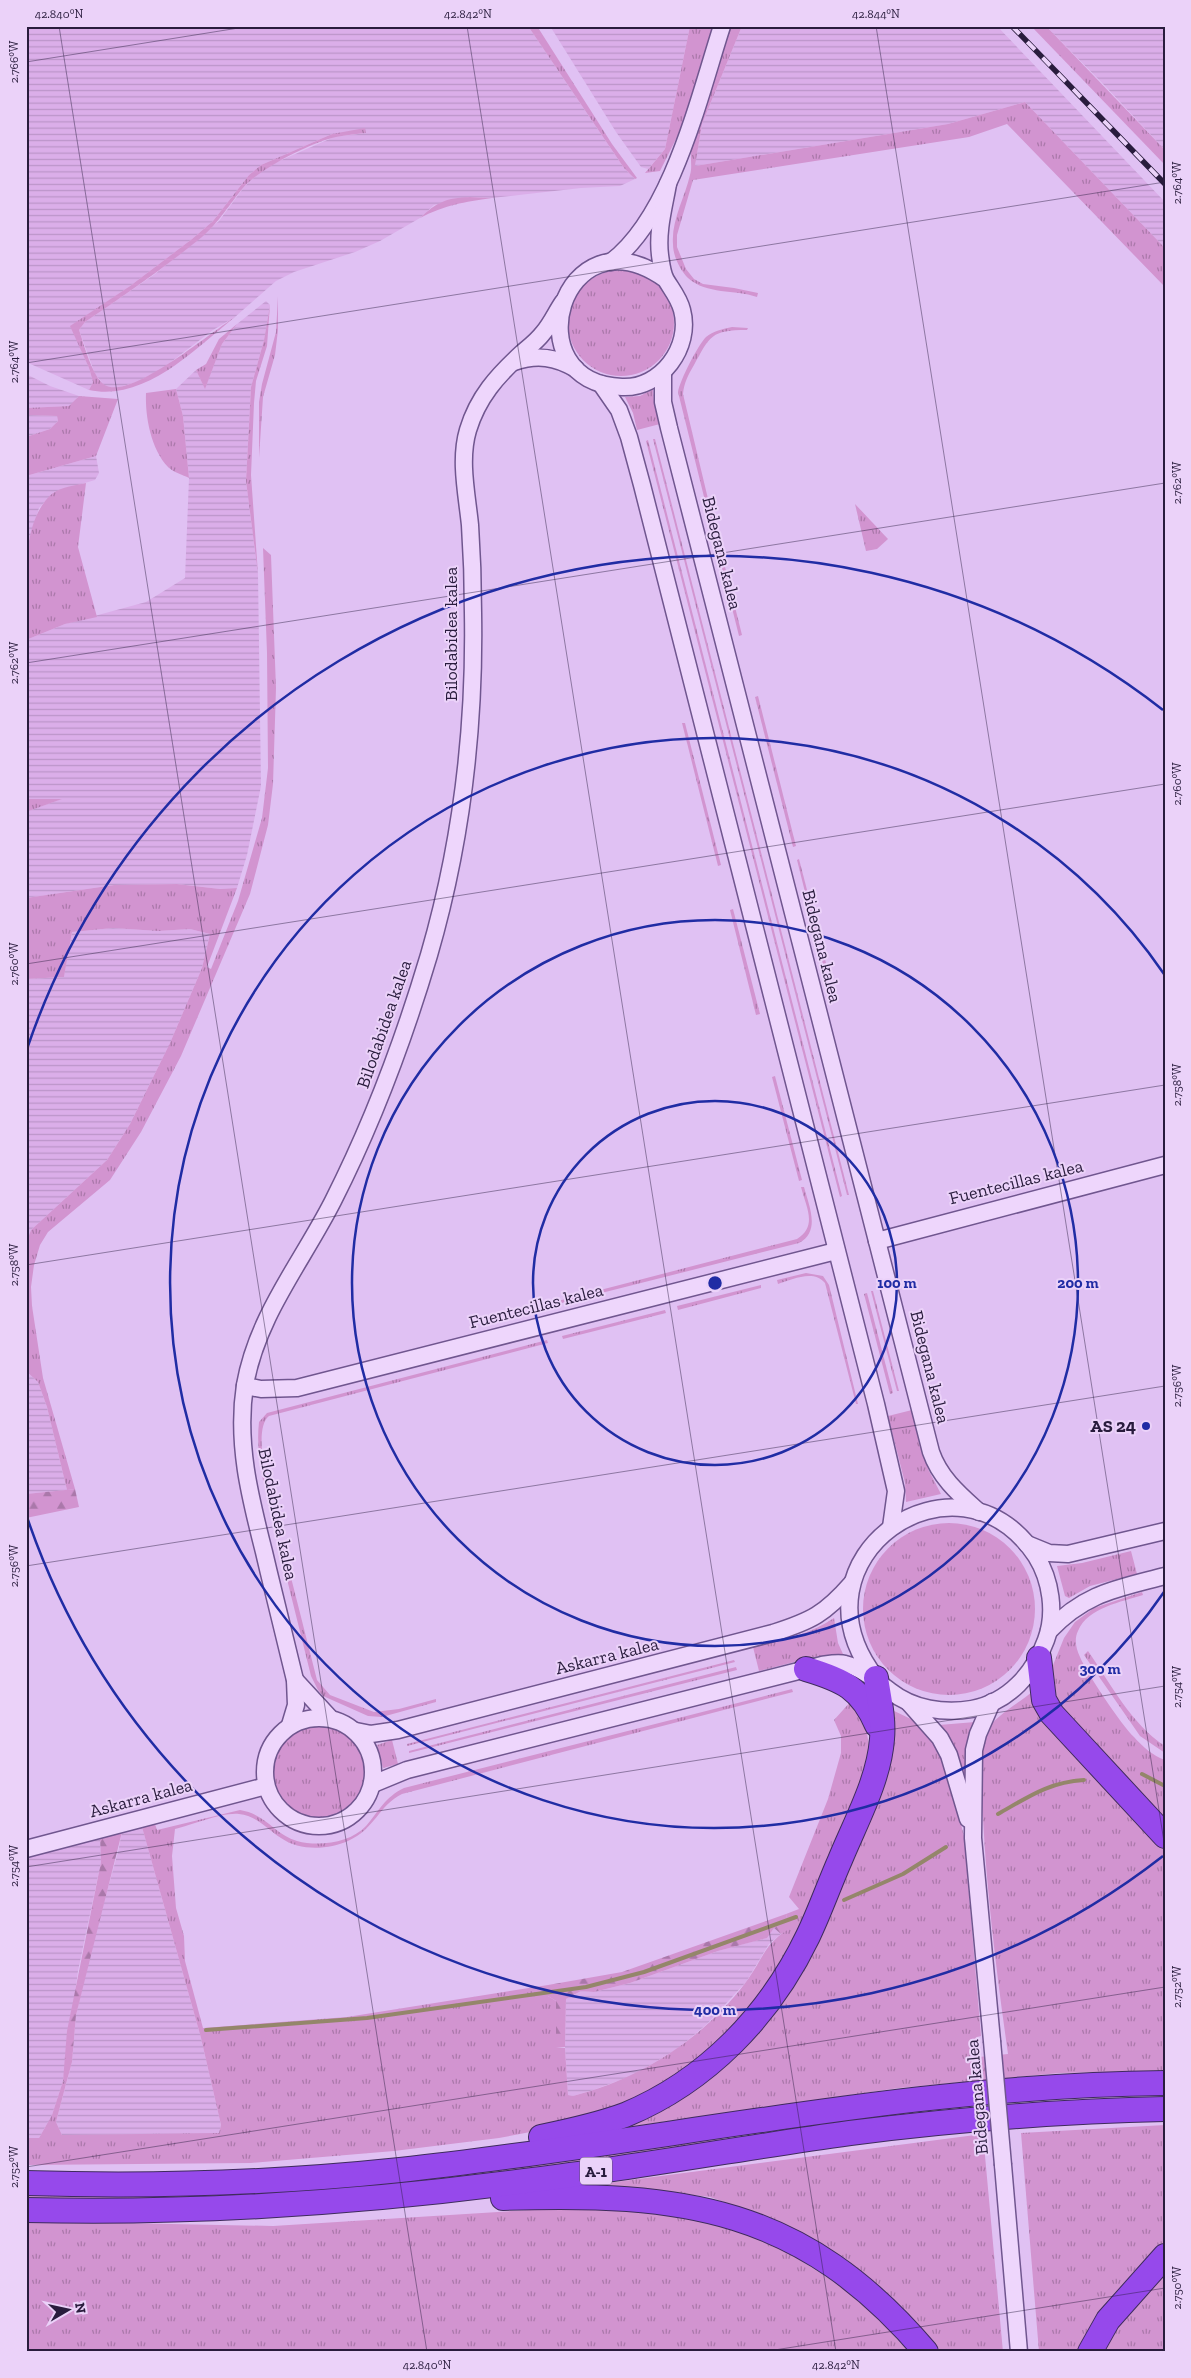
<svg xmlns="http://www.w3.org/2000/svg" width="1191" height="2378" font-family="'Zilla Slab',serif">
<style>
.farmland{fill:url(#farmland-rules)}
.grass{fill:url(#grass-tufts)}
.forest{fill:url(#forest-firs)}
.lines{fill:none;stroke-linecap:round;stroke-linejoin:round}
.stream{stroke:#94866a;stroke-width:4}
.minor-casing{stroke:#70568f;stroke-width:19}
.highway-casing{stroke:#3e2b5c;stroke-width:26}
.minor{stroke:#eed6fc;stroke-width:16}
.highway{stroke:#9649eb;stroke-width:24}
.rail-casing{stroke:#291c3d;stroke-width:5.5}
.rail{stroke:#ebd2f9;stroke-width:4;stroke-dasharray:11;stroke-linecap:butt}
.minor-bridge-casing{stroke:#70568f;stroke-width:19;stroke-linecap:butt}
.minor-bridge{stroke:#eed6fc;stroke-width:16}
.ticks{fill:none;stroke:#291c3d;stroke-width:1;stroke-opacity:0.45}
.ring{fill:none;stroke:#202ca4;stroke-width:2.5}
.poi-dot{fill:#202ca4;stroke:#ebd2f9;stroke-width:2}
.labels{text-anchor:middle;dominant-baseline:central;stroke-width:4;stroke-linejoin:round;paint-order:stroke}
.shield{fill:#ebd2f9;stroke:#635375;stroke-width:1}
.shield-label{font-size:16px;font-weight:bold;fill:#291c3d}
.street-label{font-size:18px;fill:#291c3d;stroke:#ebd2f9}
.poi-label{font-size:18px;font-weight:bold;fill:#291c3d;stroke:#ebd2f9;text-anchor:end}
.centre{fill:#202ca4;stroke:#ebd2f9;stroke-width:2.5}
.ring-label{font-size:15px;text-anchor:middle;font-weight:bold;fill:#202ca4;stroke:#ebd2f9;stroke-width:4;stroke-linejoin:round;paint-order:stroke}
.neatline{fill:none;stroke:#291c3d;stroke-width:2}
.ticks-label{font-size:12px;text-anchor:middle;fill:#291c3d}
</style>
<defs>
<pattern id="farmland-rules" width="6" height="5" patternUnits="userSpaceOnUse" patternTransform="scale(1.25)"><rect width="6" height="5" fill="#dbaee9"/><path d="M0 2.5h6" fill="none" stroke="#bc95c9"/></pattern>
<pattern id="grass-tufts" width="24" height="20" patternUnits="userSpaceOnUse" patternTransform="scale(1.25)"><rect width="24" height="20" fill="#d294d0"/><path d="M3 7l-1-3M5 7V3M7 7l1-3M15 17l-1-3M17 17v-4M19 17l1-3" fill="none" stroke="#aa78aa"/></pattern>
<pattern id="forest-firs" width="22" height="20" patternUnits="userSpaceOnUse" patternTransform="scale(1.25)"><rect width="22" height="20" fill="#d294d0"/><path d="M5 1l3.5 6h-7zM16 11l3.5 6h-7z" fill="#aa78aa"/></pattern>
</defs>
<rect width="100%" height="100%" fill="#e0c1f3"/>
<g class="farmland">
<path d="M26,26H528L624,168L635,179L620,186L581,188L492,198L470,197L434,205L420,218L380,241L355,252L294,272L276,281L235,317L213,330L163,368L139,381L114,389L104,385L95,374L79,330L85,322L155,274L219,221L244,187L260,172L277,162L334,137L366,133L332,134L261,165L249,175L213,221L192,239L130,286L71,326L89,368L93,382L89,390L26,362Z"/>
<path d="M550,26H690L665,149L648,169L641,167L616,132Z"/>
<path d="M742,26H997L1165,202V245L1163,246L1025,102L948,124L695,166L702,124Z"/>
<path d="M1046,26H1165V150L1107,88Z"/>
<path d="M266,301L270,305L264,340L251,387L246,481L258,574L261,786L247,855L237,888L220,889L177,884L114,885L26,898V812L61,799H26V640L65,624L146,602L185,578L189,478L183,416L176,389L196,370L205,388L222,344L237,324Z"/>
<path d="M26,374L50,386L79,396L70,406L26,408Z"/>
<path d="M26,415L57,416L58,421L50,429L26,437Z"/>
<path d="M96,456L99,473L95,480L54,492L39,508L26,550V476Z"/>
<path d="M113,928L158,931L190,929L210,934L202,968L170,1043L130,1124L107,1160L31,1230L26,1243V979L64,977L72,932Z"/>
<path d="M26,1371L38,1382L47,1407L67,1490L26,1494Z"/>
<path d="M142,1827L201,2038L221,2125L219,2134L62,2135L56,2122L72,2062L76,2015L88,1959L118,1852L122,1832Z"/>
<path d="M100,1838L101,1862L78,1971L63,2081L52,2115L39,2138H26V1857Z"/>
<path d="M774,1928L781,1934L769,1944L746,1982L708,2023L680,2047L634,2075L593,2090L573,2096L568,2095L565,2047L566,1999L581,1991L594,1992L630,1983L718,1951L766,1938Z"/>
</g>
<g class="grass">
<path d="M528,26H537L612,144L637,178L635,179L624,168Z"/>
<path d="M690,26H715L681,129L660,171L645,173L665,149Z"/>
<path d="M731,26H742L702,124L695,166L948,124L1025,102L1163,246L1165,245V287L1007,124L969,137L693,180L677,235V247L686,269L694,279L703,284L734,288L758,293L757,297C734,289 707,295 688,278C680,270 673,256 673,244C671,221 685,197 690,175C693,165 689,155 692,145C701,105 717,65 731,26Z"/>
<path d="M1031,26H1046L1165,150V165Z"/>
<path d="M365,128L366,133C356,134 346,135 336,137C312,142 259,169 243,188C229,205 219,222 202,237C164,268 125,295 85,322L79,330C84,344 92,377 105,385C130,401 212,331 235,317C195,349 145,402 89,390L93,382L89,368L70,326L130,286L192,239L213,221L249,175L261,165L332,134Z"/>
<path d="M470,197L492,198C464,202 445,205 420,218C437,202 446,198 470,197Z"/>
<circle cx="621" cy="323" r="53"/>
<path d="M278,296V330L275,355L263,397L259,458V402L262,384L276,332Z"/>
<path d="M270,305L267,346L256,381L254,403L251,475L258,574L246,481L251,387L264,340Z"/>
<path d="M237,324L222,344L205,389L196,370L206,364L219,339Z"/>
<path d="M732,327L748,328L747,330C711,330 710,336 694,365C688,375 684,383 683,394L714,524L711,525L678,392C680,380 698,345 706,337C713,331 723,329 732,327Z"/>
<path d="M176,389L183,416L189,478C183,475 173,472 168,467C151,449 145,417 146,393Z"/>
<path d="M653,389L654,402L660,424L637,430L633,413L625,397L640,396Z"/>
<path d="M79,396L118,399L96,456L26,476V437L50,429L58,421L57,416L26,415V408L69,406Z"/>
<path d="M653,439H655L849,1195H847Z"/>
<path d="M648,440L842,1196L840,1197L646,441Z"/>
<path d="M86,483L78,547L97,617L65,624L26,640C26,598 18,521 53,493C61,487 77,485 86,483Z"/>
<path d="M855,504L888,539L877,549L866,551Z"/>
<path d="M720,547L742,635L739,636L717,548Z"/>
<path d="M263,548L271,555L276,688L273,784L268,825L250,894L181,1056L141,1132L110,1180L48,1232L40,1245L34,1265L31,1287L32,1306L43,1378L75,1489L67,1490L47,1407L38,1382L26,1371V1243L31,1230L107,1160L130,1124L170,1043L202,968L210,934L190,929L158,931L113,928L72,932L64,977L26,979V898L114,885L177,884L220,889L237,888L207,967L211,969L238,901L262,818L268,768L267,653Z"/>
<path d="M758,696L796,846L793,847L755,697Z"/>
<path d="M682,723H685L721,865L718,866Z"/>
<path d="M26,799H62L26,812Z"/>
<path d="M799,859L827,967L824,968L797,860Z"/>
<path d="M733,909L760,1014L756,1015L730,910Z"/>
<path d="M775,1076L802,1180L799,1181L772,1077Z"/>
<path d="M801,1187H804C809,1206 821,1231 799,1243L554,1305V1302L797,1239C818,1226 806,1207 801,1187Z"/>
<path d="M806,1273L823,1276L829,1285L858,1404H856L825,1283C813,1269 792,1280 778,1284L777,1280Z"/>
<path d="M761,1285V1288L678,1310L677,1306Z"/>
<path d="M871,1291H873L899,1391H897Z"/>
<path d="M867,1293L893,1393L890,1394L864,1294Z"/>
<path d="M665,1310L666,1313L563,1339L562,1336Z"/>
<path d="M547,1340L548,1343L269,1416C250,1431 273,1506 278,1528L275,1529C266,1494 255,1458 259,1422L267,1413Z"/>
<path d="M912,1410L928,1469L941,1494L906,1502L905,1483L888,1416Z"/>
<circle cx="949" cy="1609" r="86"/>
<path d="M282,1542L317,1680L330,1695L374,1712L399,1709L436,1699V1702L382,1717L368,1716L323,1696L318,1690L311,1676L278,1543Z"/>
<path d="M1131,1551L1137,1574L1090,1586L1069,1598L1065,1596L1057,1566L1082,1563Z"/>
<path d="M1142,1592L1143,1595C1122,1602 1088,1607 1078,1631C1074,1639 1076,1649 1080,1657C1086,1672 1122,1726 1134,1737C1142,1746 1153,1756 1165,1760V1823L1056,1703L1049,1675L1064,1638L1075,1622L1094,1608Z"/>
<path d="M834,1618L838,1643L843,1654L814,1657L759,1671L753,1647C782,1640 809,1635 834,1618Z"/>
<path d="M1088,1651C1111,1684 1131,1724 1165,1746V1753L1140,1736L1084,1655Z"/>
<path d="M734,1660L735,1662L407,1746V1744Z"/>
<path d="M736,1667L737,1670L409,1753V1751Z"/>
<path d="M792,1689L793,1692L402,1794C379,1805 375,1829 348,1841C328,1850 299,1851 281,1838C267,1829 257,1816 239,1814C223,1812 192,1825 175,1829L172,1856L176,1908L184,1936L185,1961L203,2028L347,2017L548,1985V1996L556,2001V2047L565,2048L568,2095L573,2096C642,2078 703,2039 746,1982C763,1959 763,1946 788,1929L786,1914L799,1909L789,1897L828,1799L841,1753V1736L834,1720L852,1700C865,1718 869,1737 870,1758L809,1914L761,1998L698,2063L628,2104L546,2129L499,2138L394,2151L251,2163L26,2165V2138H39L52,2115L63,2081L66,2084L56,2122L62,2135L219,2133L221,2125L201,2038L142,1827L155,1824L157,1830L240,1810C266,1814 275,1835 297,1841C319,1847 350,1843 366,1826C379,1811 385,1797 404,1788Z"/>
<path d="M1032,1692L1165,1844V2071L1060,2073L899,2088L613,2129L765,2018L890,1709L913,1720L930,1737L940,1752L952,1789L964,1836L981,2036L977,2037L979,2057L1008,2054C997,1976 987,1897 983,1818C981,1791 976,1758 987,1731C993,1717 1019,1703 1032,1692Z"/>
<path d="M975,1722L965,1784L939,1725Z"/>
<circle cx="318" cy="1772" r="46"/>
<path d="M392,1740L398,1764L383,1768L377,1745Z"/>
<path d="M1165,2125V2246L1081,2352H1039L1021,2133Z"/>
<path d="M983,2134L1003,2352H940L900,2306L846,2259L779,2222L710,2197L600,2184Z"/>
<path d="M694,2137L723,2139L703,2146L519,2174L281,2200L26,2201V2191Z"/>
<path d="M578,2207L675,2210L778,2246L858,2297L909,2352H26V2221L273,2226Z"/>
<path d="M1165,2266V2352H1099L1109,2335Z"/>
</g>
<g class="forest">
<path d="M75,1489L79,1507L26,1518V1494Z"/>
<path d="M122,1832L76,2015L72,2062L66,2084L63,2081L67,2031L101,1862L100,1838Z"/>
<path d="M786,1914L789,1929L781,1934L774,1928L767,1938L718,1951L630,1983L594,1992L581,1991L566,1999L565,2047H556V2001L548,1996V1985L622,1972Z"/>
</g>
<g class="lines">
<g class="stream">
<path d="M1142,1774L1165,1786"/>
<path d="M998,1814C1028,1797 1049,1782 1084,1780"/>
<path d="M844,1900L903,1874L946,1847"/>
<path d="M206,2030L367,2018L586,1987L644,1972L796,1917"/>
</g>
<defs>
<g id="minor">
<path d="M611,262C672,216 699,97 722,26"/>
<path d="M665,279C561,206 512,384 622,387C661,389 692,347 682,310C679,298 672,290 666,280C662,273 661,262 660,255C657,231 664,207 668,184"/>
<path d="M514,362C537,354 556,357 576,369"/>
<path d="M663,372V402L669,428L931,1452C940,1478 959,1494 979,1512"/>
<path d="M601,384L619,410L629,437L642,485L876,1404L896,1491L891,1527"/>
<path d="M877,1241L1165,1165"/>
<path d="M245,1386L261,1389L297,1388L836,1251"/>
<path d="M1027,1544L1049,1553L1068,1554L1165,1531"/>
<path d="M1049,1631C1085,1593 1116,1589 1165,1576"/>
<path d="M295,1680L330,1718"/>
<path d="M909,1703L940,1738L949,1755L968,1819"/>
<circle cx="319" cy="1772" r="54"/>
<path d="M290,1725L296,1705L295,1680C285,1638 274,1595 264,1552C250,1497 236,1443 245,1385C257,1316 302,1262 333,1201C373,1122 404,1039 429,955C461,845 475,728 473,613C473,584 472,554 470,525C467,495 459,460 468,430C478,397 497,376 522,353C529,347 537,341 543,333C551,324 556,312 563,302"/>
<path d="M356,1731L371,1734L398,1730L773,1633C811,1621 825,1614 852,1583"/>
<path d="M373,1784L407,1770L822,1665C829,1664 838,1662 845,1664C862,1668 876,1681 890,1691C913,1709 944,1714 972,1709C1009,1702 1034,1673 1046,1640C1056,1613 1051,1580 1036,1556C957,1438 783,1558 876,1678"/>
<path d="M26,1849L266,1786"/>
<path d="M992,2041L973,1838L974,1750L978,1734L992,1702"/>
<path d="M1003,2165L1019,2352"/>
</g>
<g id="highway">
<path d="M1039,1658L1044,1700L1052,1714L1165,1836"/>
<path d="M806,1669C843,1680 861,1688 877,1725"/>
<path d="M541,2137C570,2131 598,2125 625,2115C707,2081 770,2015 808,1936C820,1911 829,1885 840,1860C856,1821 879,1780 882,1739C884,1719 879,1698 876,1678"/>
<path d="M26,2183C151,2187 276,2183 400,2170C655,2143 907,2085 1165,2083"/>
<path d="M503,2198C682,2192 803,2207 926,2352"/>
<path d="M26,2210C194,2214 359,2203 525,2181C634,2168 741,2148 850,2133C954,2120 1059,2111 1165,2109"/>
<path d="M1090,2352L1108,2320L1165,2256"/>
</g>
</defs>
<use href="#minor" class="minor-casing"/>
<use href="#highway" class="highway-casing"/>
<use href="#minor" class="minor"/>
<use href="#highway" class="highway"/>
<defs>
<path id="rail" d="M1012,26L1165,184"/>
</defs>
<use href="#rail" class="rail-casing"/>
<use href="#rail" class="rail"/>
<defs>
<path id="minor-bridge" d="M992,2041L1003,2165"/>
</defs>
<use href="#minor-bridge" class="minor-bridge-casing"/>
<use href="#minor-bridge" class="minor-bridge"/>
</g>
<path class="ticks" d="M59,26L427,2352M467,26L836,2352M876,26L1165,1848M26,62L251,26M26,363L1165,182M26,663L1165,483M26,964L1165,784M26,1265L1165,1085M26,1566L1165,1386M26,1867L1165,1686M26,2167L1165,1987M762,2352L1165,2288"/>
<g class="ring">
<circle cx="715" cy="1283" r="182"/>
<circle cx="715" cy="1283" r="363"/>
<path d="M1164 1592A545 545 0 1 1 1164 974"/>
<path d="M1163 1856A727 727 0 0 1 28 1520M28 1046A727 727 0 0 1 1163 710"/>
</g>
<circle class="poi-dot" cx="1146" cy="1426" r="5"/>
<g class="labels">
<rect class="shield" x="580" y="2157.5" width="32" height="27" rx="4"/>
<g class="shield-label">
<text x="596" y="2171">A-1</text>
</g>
<g class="street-label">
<text transform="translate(722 553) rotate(76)">Bidegana kalea</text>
<text transform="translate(451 634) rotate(-90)">Bilodabidea kalea</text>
<text transform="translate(822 946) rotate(76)">Bidegana kalea</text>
<text transform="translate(384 1024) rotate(-71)">Bilodabidea kalea</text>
<text transform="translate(1016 1182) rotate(-14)">Fuentecillas kalea</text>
<text transform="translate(536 1306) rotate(-14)">Fuentecillas kalea</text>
<text transform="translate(930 1367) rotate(76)">Bidegana kalea</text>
<text transform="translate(278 1514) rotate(78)">Bilodabidea kalea</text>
<text transform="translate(607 1656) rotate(-14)">Askarra kalea</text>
<text transform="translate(141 1798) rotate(-15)">Askarra kalea</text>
<text transform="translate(977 2097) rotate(-95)">Bidegana kalea</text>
</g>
<g class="poi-label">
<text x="1136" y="1426">AS 24</text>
</g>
</g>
<circle cx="715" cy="1283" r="8" class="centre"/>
<g class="ring-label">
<text x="897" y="1288">100 m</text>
<text x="1078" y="1288">200 m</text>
<text x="1100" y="1674">300 m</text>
<text x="715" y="2015">400 m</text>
</g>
<rect width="1191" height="2378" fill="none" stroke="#ebd2f9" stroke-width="55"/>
<g transform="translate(68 2310) rotate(81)" stroke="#ebd2f9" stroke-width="4" paint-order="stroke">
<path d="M0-4L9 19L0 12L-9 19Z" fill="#291c3d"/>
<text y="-8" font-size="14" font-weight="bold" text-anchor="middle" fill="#291c3d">N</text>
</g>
<rect x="28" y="28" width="1136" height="2322" class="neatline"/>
<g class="ticks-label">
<text x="59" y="18">42.840°N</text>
<text x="468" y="18">42.842°N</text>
<text x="876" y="18">42.844°N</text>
<text transform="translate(14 62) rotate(-90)" y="4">2.766°W</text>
<text transform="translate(1177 183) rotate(-90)" y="4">2.764°W</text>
<text transform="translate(14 362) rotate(-90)" y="4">2.764°W</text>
<text transform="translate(1177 483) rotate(-90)" y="4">2.762°W</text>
<text transform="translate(14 663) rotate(-90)" y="4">2.762°W</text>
<text transform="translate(1177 784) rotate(-90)" y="4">2.760°W</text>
<text transform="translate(14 964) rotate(-90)" y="4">2.760°W</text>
<text transform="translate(1177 1085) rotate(-90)" y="4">2.758°W</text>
<text transform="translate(14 1265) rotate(-90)" y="4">2.758°W</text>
<text transform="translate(1177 1386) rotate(-90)" y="4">2.756°W</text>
<text transform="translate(14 1566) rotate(-90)" y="4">2.756°W</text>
<text transform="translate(1177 1687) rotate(-90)" y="4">2.754°W</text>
<text transform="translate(14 1866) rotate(-90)" y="4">2.754°W</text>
<text transform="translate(1177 1987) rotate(-90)" y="4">2.752°W</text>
<text transform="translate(14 2167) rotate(-90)" y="4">2.752°W</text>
<text transform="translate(1177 2288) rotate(-90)" y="4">2.750°W</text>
<text x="427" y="2369">42.840°N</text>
<text x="836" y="2369">42.842°N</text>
</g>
</svg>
